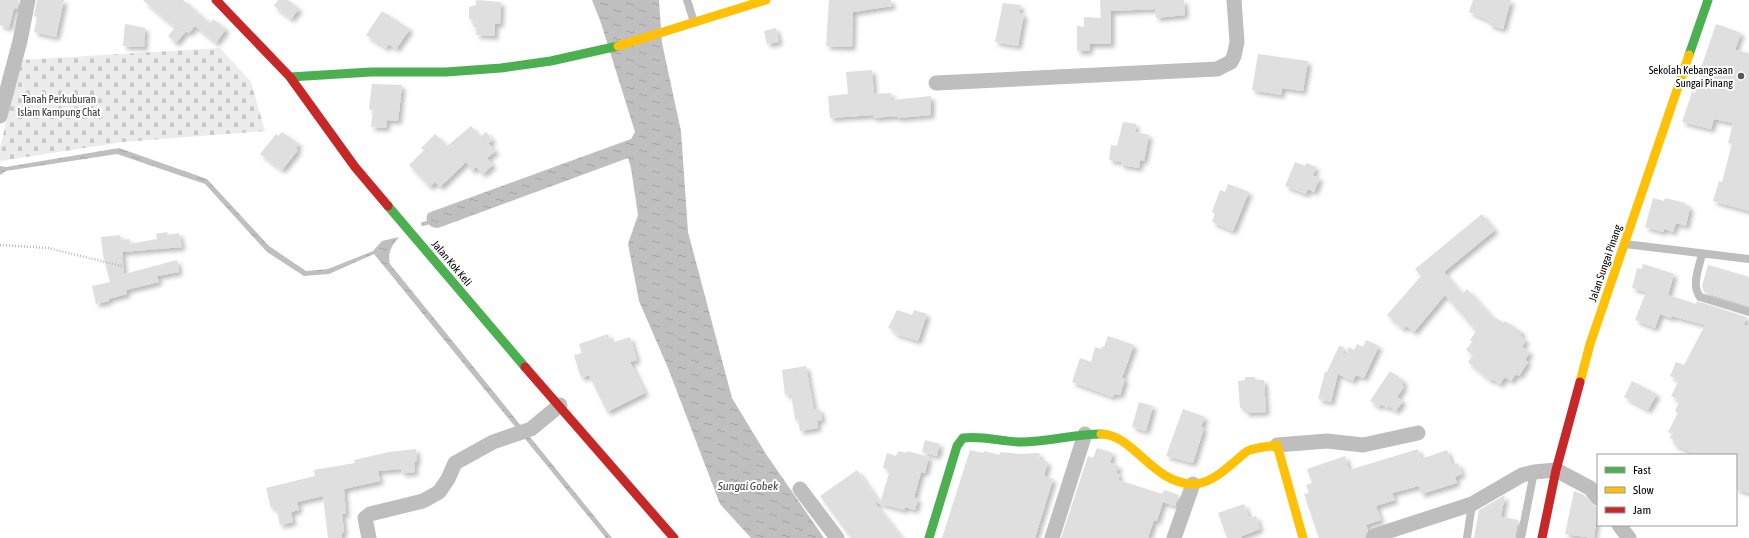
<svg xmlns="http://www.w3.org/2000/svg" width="1749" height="538" font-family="'Asap Condensed',sans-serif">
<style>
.cemetery{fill:url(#cemetery-stones)}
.water{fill:url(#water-ripples)}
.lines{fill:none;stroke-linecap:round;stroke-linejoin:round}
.stream{stroke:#bfbfbf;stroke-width:4}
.building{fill:#dfdfdf;filter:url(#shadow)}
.path{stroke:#b9b9b9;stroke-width:2.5;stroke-dasharray:1 2;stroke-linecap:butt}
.lane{stroke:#bebebe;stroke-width:8}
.street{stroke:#bebebe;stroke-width:15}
.fast{stroke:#4caf50;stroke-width:9}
.slow{stroke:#ffc107;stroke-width:9}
.jam{stroke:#c62828;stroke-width:9}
.poi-dot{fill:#595959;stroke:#fff;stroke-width:1.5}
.labels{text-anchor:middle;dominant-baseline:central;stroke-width:4;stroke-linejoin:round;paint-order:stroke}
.poi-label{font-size:11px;fill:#000;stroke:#fff;text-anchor:end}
.park-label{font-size:11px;fill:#333;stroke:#fff}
.street-label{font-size:11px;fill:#000;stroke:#fff}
.water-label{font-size:12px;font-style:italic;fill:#444;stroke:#fff}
</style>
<defs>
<pattern id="cemetery-stones" width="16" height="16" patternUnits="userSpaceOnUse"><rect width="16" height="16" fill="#ececec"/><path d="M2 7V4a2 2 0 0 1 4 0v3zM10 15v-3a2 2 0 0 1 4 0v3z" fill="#c9c9c9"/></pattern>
<pattern id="water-ripples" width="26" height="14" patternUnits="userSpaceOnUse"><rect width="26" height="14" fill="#bfbfbf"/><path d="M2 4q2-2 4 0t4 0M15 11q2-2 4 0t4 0" fill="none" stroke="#a2a2a2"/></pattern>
<filter id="shadow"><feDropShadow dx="3.5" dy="3.5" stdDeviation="2" flood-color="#0004"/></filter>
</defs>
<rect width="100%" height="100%" fill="#fff"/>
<path class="cemetery" d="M220,48L251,82L265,131L123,142L0,161V148L21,60Z"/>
<g class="water">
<path d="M592,0H659L662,43L681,131L688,232L732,398L766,454L824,538H751L720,504L668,368L639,301L628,244L638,215L631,168L628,158L438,228C429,228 424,222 428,213L631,139L635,132L601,23Z"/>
<path d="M119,148L207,179L269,246L306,271L328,269L373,251L382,241L399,237C392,246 387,252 390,264L612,538H606L374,254L329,274L304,276L267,252L205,184L117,154L6,171L0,175V166L6,167Z"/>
</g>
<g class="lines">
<path class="stream" d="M423,224L427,223"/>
</g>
<g class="building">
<path d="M0,0H19L17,9L14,8L9,28L0,25Z"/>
<path d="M37,0H64L56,37L34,32L37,17L34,16Z"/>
<path d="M143,0H183L210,23L213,19L226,29L216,43L195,26L189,33L186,31L176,43L168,36L174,29L183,30L172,25Z"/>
<path d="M278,0H288L299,9L291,19L274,6Z"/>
<path d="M476,0L501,2L500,24H495V36L476,35L477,27H474L471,19H469V7L476,5Z"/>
<path d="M829,0H891L892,6L853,12L852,47L826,46Z"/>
<path d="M1100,0H1184L1185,15L1156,18L1155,9L1111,11V44H1090L1089,51H1077V26L1084,27V17L1101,18Z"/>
<path d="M1473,0H1511L1503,29L1489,25L1490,21L1469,12Z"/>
<path d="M1003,3L1021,5L1019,13L1024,14L1018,46L995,42Z"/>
<path d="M382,11L410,29L396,49L389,44L386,48L366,35Z"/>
<path d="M125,24L145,28L144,47L123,46Z"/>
<path d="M1716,24L1741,33L1735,50L1749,53V211L1713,201L1719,181L1722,182L1732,144L1728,143L1733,123L1714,119L1711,129L1682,122L1692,92L1695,93L1702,72L1700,71Z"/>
<path d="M776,28L779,42L767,44L764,31Z"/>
<path d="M1258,54L1308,61L1303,91L1282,88L1281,95L1252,90Z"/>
<path d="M872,70L874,94L891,93L892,100L931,96V115L898,118L897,116L873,118V115L830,118L828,96L848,94L846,72Z"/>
<path d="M372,84L402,85L398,121L387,120L386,128L371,127L373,110L369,109Z"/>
<path d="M1123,122L1136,124L1135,132L1149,135L1144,161L1140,160L1139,168L1121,165V162L1109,160L1111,145L1117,146Z"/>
<path d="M471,126L480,137L486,132L493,140L488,143L496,151L487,158L493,165L483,174L476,167L472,171L466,162L440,187L435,182L430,187L409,165L424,150L421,148L435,134L447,146Z"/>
<path d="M282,132L299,144L296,148L298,150L282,170L260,154L276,134L278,136Z"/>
<path d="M1295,162L1305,166L1306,163L1316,167L1313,176L1320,178L1314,192L1308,189L1306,194L1285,186Z"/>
<path d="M1228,184L1249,192L1233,231L1212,222L1215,214L1212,212L1220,190L1225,192Z"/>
<path d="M1653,198L1664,201L1665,198L1685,203V205L1690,207L1686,226L1676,223L1673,232L1664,229L1663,232L1645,227Z"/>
<path d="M1482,214L1495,230L1444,272L1462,294L1467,289L1495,320L1496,318L1504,323L1505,321L1522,332L1520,336L1526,340L1522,347L1530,352L1525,360L1528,362L1519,376L1516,374L1511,381L1505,377L1500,384L1492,379L1491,381L1468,362L1473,355L1466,350L1472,342L1470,340L1476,331L1445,295L1414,332L1406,326L1403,329L1387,315L1421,276L1415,269Z"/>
<path d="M167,232L168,235L179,233L182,247L122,252L124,274L177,260L179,272L157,276L159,282L126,290L127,294L108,299L109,301L96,304L92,286L110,282L103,254L101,237L120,235L121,240L129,239L130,244L157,239L156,234Z"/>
<path d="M1643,264L1674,274L1668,295L1696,304L1697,301L1746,317L1744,325L1749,327V493L1736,489V455H1697L1673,444L1674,440L1670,438L1672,434L1668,432L1678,413L1675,411L1680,400L1671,396L1679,380L1670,376L1676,362L1684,365L1705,325L1672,316L1671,318L1660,314L1655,328L1635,320L1646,292L1632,288L1637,268L1642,269Z"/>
<path d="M1708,265L1749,277V306L1704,292L1702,286Z"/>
<path d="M897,310L912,315L914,310L927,314L918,341L893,333L894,330L888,328Z"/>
<path d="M608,334L611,343L630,337L637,360L630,362L645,393L607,412L589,375L581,378L574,355L582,353L579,344Z"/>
<path d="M1108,336L1134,345L1122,378L1125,379L1120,395L1114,394L1113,397L1072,382L1080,358L1091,362L1095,347L1101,349L1102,346L1104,347Z"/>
<path d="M1366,340L1379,346L1364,378L1356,375L1353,381L1338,374L1331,402L1318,399L1325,372H1327L1339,346L1344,347L1342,353L1345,355L1349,347L1354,350L1357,344L1363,347Z"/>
<path d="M806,366L814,410L820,409L822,420L817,421L818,428L800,431L798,419L795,420L791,394L785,395L782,370Z"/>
<path d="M1390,371L1404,381L1402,385L1404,387L1397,397L1403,401L1396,411L1388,406L1387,408L1381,404L1379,407L1370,401Z"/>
<path d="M1245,377H1255V380H1264L1266,412L1245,413V408H1240L1238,381L1245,380Z"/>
<path d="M1632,381L1657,394L1648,410L1624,397Z"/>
<path d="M1139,402L1153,406L1146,431L1132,427Z"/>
<path d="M1183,409L1205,417L1201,427L1204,428L1193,463L1166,456Z"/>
<path d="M925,440L940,444L937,456L922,452Z"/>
<path d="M1097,448L1113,453L1110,463L1119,466L1116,473L1120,475L1118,480L1162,494L1164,490L1179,495L1175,506L1163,502L1157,521L1154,520L1148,538H1061L1088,456L1093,458Z"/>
<path d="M416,449L417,462H414L415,472L402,473L401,469L378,471L380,481L344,489L346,514H342L344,532L342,533V538H328L323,496L297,502L299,510L291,512L293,522L280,525L276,507L271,508L266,488L315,476L314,470L355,463L354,460L389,452Z"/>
<path d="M1418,449L1421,459L1447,450L1452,465L1458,463L1462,474L1455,477L1457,483L1421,494L1419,486L1392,493L1395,500L1376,506L1381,520L1366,525L1368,530L1365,538H1319L1304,494L1309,493L1306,485L1312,483L1307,469L1345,456L1349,470Z"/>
<path d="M970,450L983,453L984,451L999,455L1000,452L1020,454L1037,453L1040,454L1039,459L1048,462L1044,476L1053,479L1035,538H942Z"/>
<path d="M898,451L907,453V451L929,457L925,473L921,472L914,498L918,499L915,510L905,507V510L874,502L902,538H851L820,496L857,470L880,503L890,470L883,468L887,453L896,456Z"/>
<path d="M1574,491L1584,495L1591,504L1598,508L1594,538L1565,534Z"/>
<path d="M1505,495L1501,517L1518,520L1515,538H1474L1479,510Z"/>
<path d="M1244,504L1249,518L1256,516L1260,529L1242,536V538H1227L1218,513Z"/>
</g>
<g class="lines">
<path class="path" d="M0,245L48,248L126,267"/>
<g class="lane">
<path d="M687,0L694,22"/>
<path d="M1625,244L1749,259"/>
<path d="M1702,254C1699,268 1691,285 1700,297L1749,312"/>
<path d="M1467,538L1472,504"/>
<path d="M1521,538L1534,472"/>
</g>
<g class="street">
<path d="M936,83L1217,69L1231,62L1234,56L1237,42L1234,0"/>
<path d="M0,116L20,41L28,0"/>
<path d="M1277,445L1327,441L1363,445L1418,433"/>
<path d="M800,489L837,538"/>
<path d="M1619,525L1629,538"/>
<path d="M1374,536L1472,504L1522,475L1534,472L1556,470L1590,488L1598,498"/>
<path d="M369,538L365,518L370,514L423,501L439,492L448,479L455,463L493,442L531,429L560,405"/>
<path d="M1052,538L1085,434"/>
<path d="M1174,538L1193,484"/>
</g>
<g class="fast">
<path d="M1689,55L1708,0"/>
<path d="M290,77L371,72H446L501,68L551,61L618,46"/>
<path d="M388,206L525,367"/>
<path d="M929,538L957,446L963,438C983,435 1001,442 1021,442C1048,442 1074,434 1101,434"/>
</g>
<g class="slow">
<path d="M618,46L766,0"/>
<path d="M1580,382L1590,344L1689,55"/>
<path d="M1101,434C1133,434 1153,484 1193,484C1211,484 1227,468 1240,457C1243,455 1246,451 1250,450C1258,447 1268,447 1277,445L1303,538"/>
</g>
<g class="jam">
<path d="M216,0L290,77L355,167L388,206"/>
<path d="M525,367L674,538"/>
<path d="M1542,538L1556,470L1580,382"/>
</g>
</g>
<circle class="poi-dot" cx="1741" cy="76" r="4"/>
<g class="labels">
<g class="poi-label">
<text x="1733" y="70">Sekolah Kebangsaan<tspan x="1733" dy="13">Sungai Pinang</tspan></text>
</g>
<g class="park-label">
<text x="59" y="99">Tanah Perkuburan<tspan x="59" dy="13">Islam Kampung Chat</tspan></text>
</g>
<g class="street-label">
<text transform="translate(452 263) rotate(50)">Jalan Kok Keli</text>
<text transform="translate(1605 263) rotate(-71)">Jalan Sungai Pinang</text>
</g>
<g class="water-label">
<text x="748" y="486">Sungai Gobek</text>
</g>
</g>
<rect x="1597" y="454" width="140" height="72" fill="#ffffff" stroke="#999999"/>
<rect x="1605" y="467" width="20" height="6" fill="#4caf50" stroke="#999999"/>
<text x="1633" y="474" font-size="12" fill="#000000">Fast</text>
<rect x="1605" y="487" width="20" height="6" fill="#ffc107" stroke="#999999"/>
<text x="1633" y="494" font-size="12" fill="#000000">Slow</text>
<rect x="1605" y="507" width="20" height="6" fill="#c62828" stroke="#999999"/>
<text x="1633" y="514" font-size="12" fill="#000000">Jam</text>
</svg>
